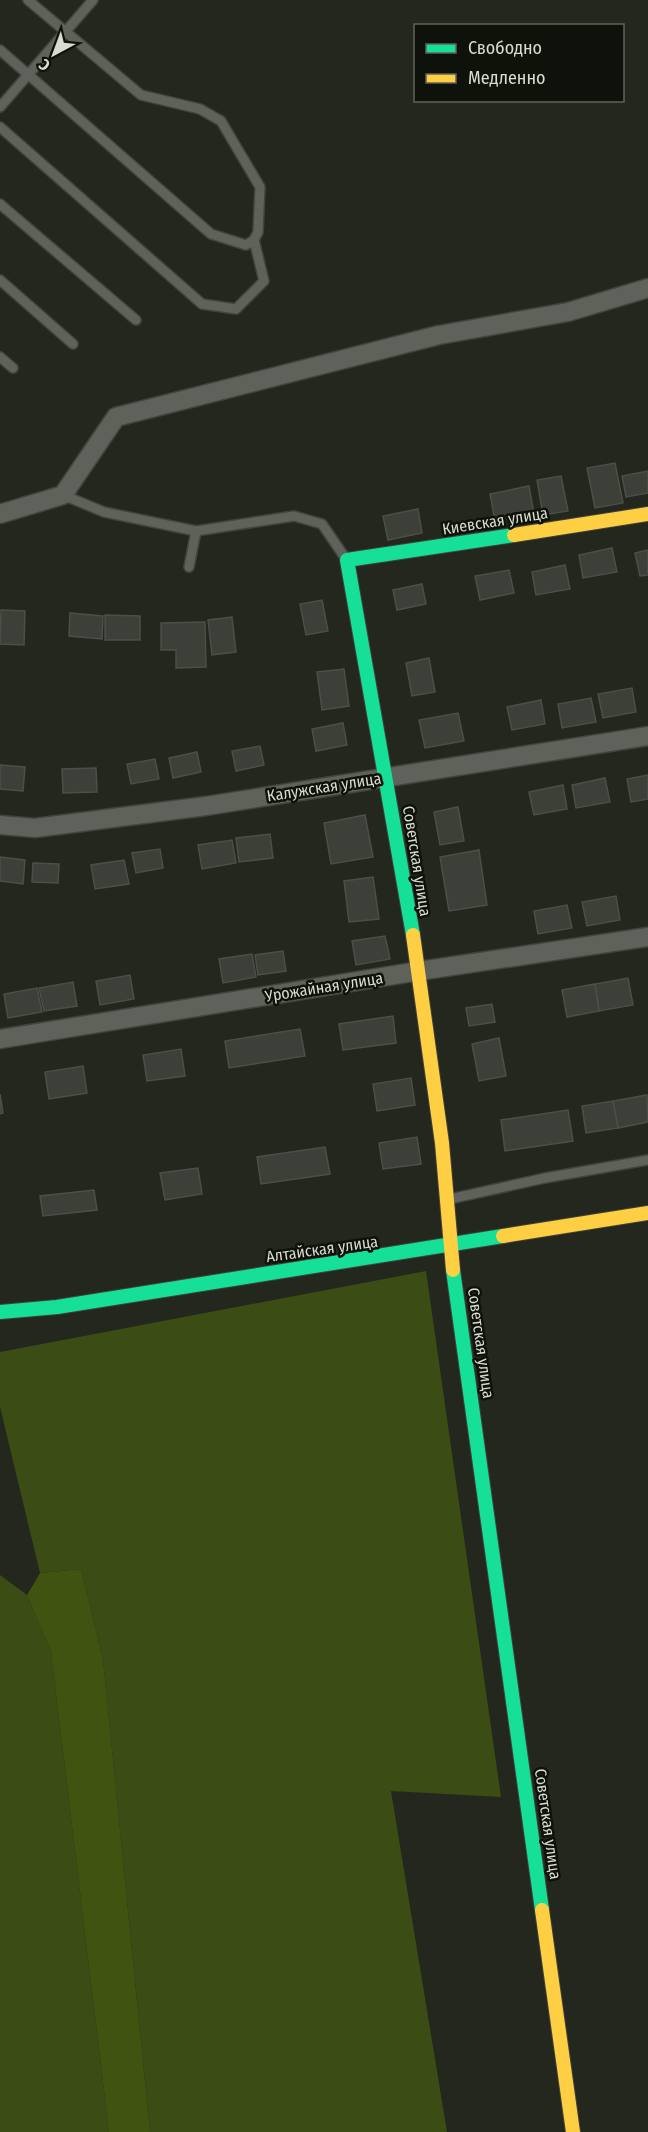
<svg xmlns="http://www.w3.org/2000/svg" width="648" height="2132" font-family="'Fira Sans Condensed',sans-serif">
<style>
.green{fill:#3b4c15}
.forest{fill:#405311}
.building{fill:#3d4038;stroke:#4c4f47;stroke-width:1.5}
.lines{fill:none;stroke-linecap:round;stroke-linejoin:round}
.lane-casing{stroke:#40443c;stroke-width:12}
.street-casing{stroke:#40443c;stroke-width:21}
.fast-casing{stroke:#40443c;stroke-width:16}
.slow-casing{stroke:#40443c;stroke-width:16}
.lane{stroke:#5f625b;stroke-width:9}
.street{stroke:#5f625b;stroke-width:18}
.fast{stroke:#16e098;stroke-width:14}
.slow{stroke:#ffcf43;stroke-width:14}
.labels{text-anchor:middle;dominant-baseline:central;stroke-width:5;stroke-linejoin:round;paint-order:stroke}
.street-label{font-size:16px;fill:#d7dcd1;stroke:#0f120a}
</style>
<rect width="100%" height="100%" fill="#23271d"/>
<g class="green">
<path d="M426,1271L501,1797L391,1791L447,2132H150L103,1659L81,1569L40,1573L0,1407V1352Z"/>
<path d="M0,1575L27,1595L51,1652L109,2132H0Z"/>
</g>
<path class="forest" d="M81,1569L103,1659L150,2132H109L51,1652L27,1595L40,1573Z"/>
<g class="building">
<path d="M615,463L623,503L595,508L587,468Z"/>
<path d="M648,471V493L626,497L622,476Z"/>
<path d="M561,476L568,511L543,515L537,480Z"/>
<path d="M529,486L534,514L495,521L490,494Z"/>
<path d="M418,509L422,533L388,540L383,516Z"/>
<path d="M612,548L617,572L583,578L579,555Z"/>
<path d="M648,550V575L640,576L635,553Z"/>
<path d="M565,565L570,589L536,595L532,572Z"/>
<path d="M509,570L514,593L480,600L475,576Z"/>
<path d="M422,584L426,604L397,610L393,590Z"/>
<path d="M322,600L328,631L306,635L300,604Z"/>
<path d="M1,610L25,611L24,645L0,644Z"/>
<path d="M70,613L103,616L102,639L69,636Z"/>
<path d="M105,615L140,616V640H105Z"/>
<path d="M232,617L236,652L212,655L208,620Z"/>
<path d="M205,622L206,667L176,668V650H161V623Z"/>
<path d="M429,658L435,692L412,696L406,663Z"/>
<path d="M344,669L349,706L322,710L317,672Z"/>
<path d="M632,688L636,712L603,718L598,694Z"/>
<path d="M591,698L596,722L562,728L558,704Z"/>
<path d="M541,700L545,724L512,730L507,707Z"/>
<path d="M458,713L464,741L425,748L419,720Z"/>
<path d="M343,723L347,745L316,751L312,729Z"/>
<path d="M260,746L264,765L236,771L232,751Z"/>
<path d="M197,752L201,772L173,778L169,758Z"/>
<path d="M155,759L159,779L131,784L127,764Z"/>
<path d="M0,765L25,767L23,791L0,789Z"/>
<path d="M96,768L97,792L63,793L62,769Z"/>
<path d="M648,775V799L631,802L627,779Z"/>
<path d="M605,778L610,802L576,808L572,785Z"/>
<path d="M563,785L567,809L534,815L529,792Z"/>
<path d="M458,807L464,841L440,845L434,812Z"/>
<path d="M365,815L373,857L331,864L324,823Z"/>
<path d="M270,834L273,858L239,862L236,838Z"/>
<path d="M232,840L236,863L202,869L198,845Z"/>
<path d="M160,849L163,868L136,873L132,853Z"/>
<path d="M479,850L487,905L449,911L440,857Z"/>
<path d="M0,857L25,860L23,884L0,881Z"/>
<path d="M124,860L129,884L95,889L91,865Z"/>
<path d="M33,863L59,864L58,883L32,882Z"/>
<path d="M373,877L379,919L349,922L344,881Z"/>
<path d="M616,896L620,920L587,926L582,902Z"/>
<path d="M567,905L572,928L538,934L534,911Z"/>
<path d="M385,936L390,959L356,965L352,941Z"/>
<path d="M283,951L286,971L258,975L255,955Z"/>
<path d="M252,954L256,977L223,983L219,959Z"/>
<path d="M130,975L134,999L100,1005L96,981Z"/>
<path d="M628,978L633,1005L599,1011L595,984Z"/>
<path d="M73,982L77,1006L44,1011L39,988Z"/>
<path d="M595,984L599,1011L567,1017L562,990Z"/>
<path d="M37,988L42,1012L8,1018L4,994Z"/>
<path d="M492,1004L495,1022L469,1026L466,1008Z"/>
<path d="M393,1016L396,1043L343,1050L339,1024Z"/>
<path d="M300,1029L305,1056L229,1068L225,1041Z"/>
<path d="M499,1038L506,1076L479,1081L472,1044Z"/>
<path d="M181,1049L185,1076L147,1081L143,1055Z"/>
<path d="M83,1066L87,1093L49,1099L45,1072Z"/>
<path d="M411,1078L415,1105L377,1111L373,1084Z"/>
<path d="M0,1094L3,1113L0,1114Z"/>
<path d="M647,1095L648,1122L618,1128L613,1101Z"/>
<path d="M613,1101L618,1128L586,1133L582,1106Z"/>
<path d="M568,1110L573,1141L505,1151L501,1120Z"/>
<path d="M417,1137L421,1164L383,1169L379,1143Z"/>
<path d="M325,1147L330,1174L261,1184L257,1157Z"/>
<path d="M198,1168L202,1194L165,1200L160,1173Z"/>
<path d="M94,1190L97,1210L43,1216L40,1196Z"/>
</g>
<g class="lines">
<defs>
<g id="lane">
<path d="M0,50L211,234L246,245L254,240L258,232L260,187L221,121L200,109L141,95L28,0"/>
<path d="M0,107L93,0"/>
<path d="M0,127L202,304L236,309L264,281L254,240"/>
<path d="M0,204L136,320"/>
<path d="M0,280L73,344"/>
<path d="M0,357L13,368"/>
<path d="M63,495L104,512L196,531L294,516L322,524L346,559"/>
<path d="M189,567L196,531"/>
<path d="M450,1199L545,1178L648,1160"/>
</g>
<g id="street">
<path d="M0,514L63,495L116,417L439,335L568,312L648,288"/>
<path d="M0,825L35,828L206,806L648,736"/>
<path d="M0,1039L419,971L648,937"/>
</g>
<g id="fast">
<path d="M413,935L347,560L514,535"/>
<path d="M453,1270L542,1910"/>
<path d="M0,1312L57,1307L503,1236"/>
</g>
<g id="slow">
<path d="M514,535L648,514"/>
<path d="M413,935L442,1143L453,1270"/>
<path d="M503,1236L648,1213"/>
<path d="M542,1910L573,2132"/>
</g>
</defs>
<use href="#lane" class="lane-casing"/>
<use href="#street" class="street-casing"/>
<use href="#fast" class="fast-casing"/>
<use href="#slow" class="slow-casing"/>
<use href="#lane" class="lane"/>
<use href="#street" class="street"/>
<use href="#fast" class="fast"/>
<use href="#slow" class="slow"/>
</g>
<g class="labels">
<g class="street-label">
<text transform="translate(495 521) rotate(-9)">Киевская улица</text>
<text transform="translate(324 787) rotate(-9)">Калужская улица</text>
<text transform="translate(417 861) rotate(81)">Советская улица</text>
<text transform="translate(324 987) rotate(-9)">Урожайная улица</text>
<text transform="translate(322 1249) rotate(-8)">Алтайская улица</text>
<text transform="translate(481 1343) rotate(82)">Советская улица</text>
<text transform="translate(548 1824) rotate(82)">Советская улица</text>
</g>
</g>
<rect x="414" y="24" width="210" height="78" fill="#0f120a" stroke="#5f635a" stroke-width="1.5"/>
<rect x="426" y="44" width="30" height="9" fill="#16e098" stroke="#5f635a" stroke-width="1.5"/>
<text x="468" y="54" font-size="18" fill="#d7dcd1">Свободно</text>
<rect x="426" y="74" width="30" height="9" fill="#ffcf43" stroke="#5f635a" stroke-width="1.5"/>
<text x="468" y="84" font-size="18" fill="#d7dcd1">Медленно</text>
<g transform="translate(54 54) rotate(221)" stroke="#0f120a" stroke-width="4.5" paint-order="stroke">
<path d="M0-4.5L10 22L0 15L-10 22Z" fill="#d7dcd1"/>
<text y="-9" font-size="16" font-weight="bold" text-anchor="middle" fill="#d7dcd1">С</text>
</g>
</svg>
